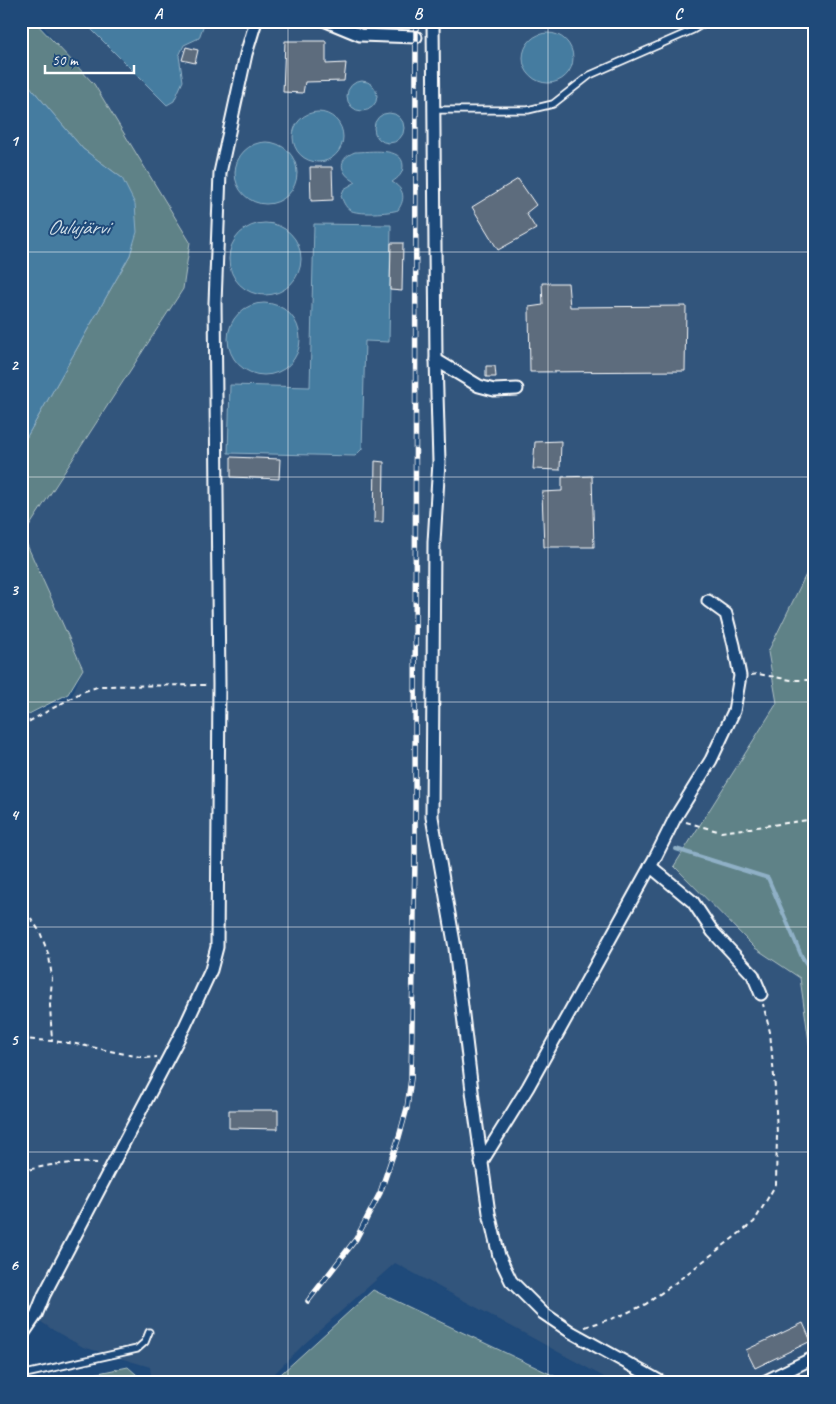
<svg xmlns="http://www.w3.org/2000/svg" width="836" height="1404" font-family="Caveat,sans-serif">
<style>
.built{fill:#32547b}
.green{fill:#5e8287;stroke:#aec0c3}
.water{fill:#447ca0;stroke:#8fb0c6}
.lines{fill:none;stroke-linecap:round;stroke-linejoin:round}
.stream{stroke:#8fb0c6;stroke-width:4}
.building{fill:#5d6c7d;stroke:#fff}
.service-casing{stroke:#fff;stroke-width:9}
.minor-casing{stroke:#fff;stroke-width:15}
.path{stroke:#fff;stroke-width:2;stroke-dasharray:5 4;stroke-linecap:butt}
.service{stroke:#1f4a7a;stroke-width:5.5}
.minor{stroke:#1f4a7a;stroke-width:11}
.rail-casing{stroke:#fff;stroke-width:5.5}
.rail{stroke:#1f4a7a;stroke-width:4;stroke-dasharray:11;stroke-linecap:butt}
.grid{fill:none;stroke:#fff;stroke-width:1;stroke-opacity:0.55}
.labels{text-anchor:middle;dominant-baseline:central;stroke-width:4;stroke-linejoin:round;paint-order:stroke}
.water-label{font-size:21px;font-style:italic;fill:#d0dee7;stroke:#1f4a7a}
.neatline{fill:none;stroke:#fff;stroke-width:2}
.grid-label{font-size:16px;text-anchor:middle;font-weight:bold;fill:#fff}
</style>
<rect width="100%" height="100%" fill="#1f4a7a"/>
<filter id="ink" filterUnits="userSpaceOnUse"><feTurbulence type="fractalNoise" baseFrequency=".02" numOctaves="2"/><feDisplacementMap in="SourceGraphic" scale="10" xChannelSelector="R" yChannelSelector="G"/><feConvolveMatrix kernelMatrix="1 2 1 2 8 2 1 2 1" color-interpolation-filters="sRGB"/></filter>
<g filter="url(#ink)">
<path class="built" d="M39,21H815V1383H615L395,1263L302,1346L265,1383H152L150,1367L83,1347L53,1330L24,1310L21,1287V718L71,698L83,669L23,536L183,289L190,243L145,167L99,100Z"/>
<g class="green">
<path d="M23,21H34L94,84L190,242L183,289L23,536L83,669L68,694L21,718V447L130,255L122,178L83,149L27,83C17,61 22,43 23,21Z"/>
<path d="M815,556V1085L800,978L755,948L674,866L777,703L768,652Z"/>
<path d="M373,1290L569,1383H271Z"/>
<path d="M128,1367L146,1383H49Z"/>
</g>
<g class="water">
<path d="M88,21H205L199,38L184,45L179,56L183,81L174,101L167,105L91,29Z"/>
<circle cx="548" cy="58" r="25"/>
<path d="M21,71L27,83L83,149L122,178L135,204L137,232L130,255L21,447Z"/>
<circle cx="362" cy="96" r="15"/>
<circle cx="318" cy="137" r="25"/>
<circle cx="389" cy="128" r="15"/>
<circle cx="266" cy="173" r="31"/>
<path d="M355,152C369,152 403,146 403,166C403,174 398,178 392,182C404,189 406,198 398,210C390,213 357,215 350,210C345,207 343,201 341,196L344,189L356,182C340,174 336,159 355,152Z"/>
<circle cx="265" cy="259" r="36"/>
<path d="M314,224L391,225L389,342L365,341L362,449L355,456L228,453L230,385L310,387Z"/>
<circle cx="264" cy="339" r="36"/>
</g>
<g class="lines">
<path class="stream" d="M676,849L768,878L802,957L815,976"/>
</g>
<g class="building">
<path d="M285,41H326V64L346,63L344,81L305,82L303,93L283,92Z"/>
<path d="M186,47L198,50L195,63L182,60Z"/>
<path d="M310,167H332L333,200L311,201Z"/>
<path d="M518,179L536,205L526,213L536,229L498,250L472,207Z"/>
<path d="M391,243H403L402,291L390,290Z"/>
<path d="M542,283H568L570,307L686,306L685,371L530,372L529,307L543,305Z"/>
<path d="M486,366H495L496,377H486Z"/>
<path d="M561,441L560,470L533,469L535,442Z"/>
<path d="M231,457L280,459L279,479L231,477Z"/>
<path d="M375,461L384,462L383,522H374Z"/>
<path d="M592,476L594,547H544L542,492L562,491V477Z"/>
<path d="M229,1110H278V1129L229,1128Z"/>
<path d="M803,1323L811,1341L755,1368L746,1350Z"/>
</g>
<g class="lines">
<defs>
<g id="service">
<path d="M435,110H528L553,104L590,75L693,30L708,21"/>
<path d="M21,1375L137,1349L145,1342L149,1332"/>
</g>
<g id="minor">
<path d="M326,21L360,35L416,37"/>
<path d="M433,21L436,360L439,462L434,542L432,817L455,948L473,1099L489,1213L499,1256L511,1281L543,1313L571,1332L663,1383"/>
<path d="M436,360L479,386L494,390L517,389"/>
<path d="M650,866L693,902L713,932L753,975L761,994"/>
<path d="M481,1163L528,1087L656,856L675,818L711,760L734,711L740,676L734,645L726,614L708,601"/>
<path d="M21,1337L36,1315L44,1295L185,1026L211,970L217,947L219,684L215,303L220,173L246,54L256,21"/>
<path d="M762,1383L815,1357"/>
</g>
</defs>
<use href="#service" class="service-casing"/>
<use href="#minor" class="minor-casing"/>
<g class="path">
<path d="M751,675L758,674L791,680H815"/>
<path d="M21,726L82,692L100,686L209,685"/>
<path d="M686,822L721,832L815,819"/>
<path d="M21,903L40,932L49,956L52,978L50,1005L52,1041"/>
<path d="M21,1039L52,1041L76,1044L145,1058L157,1057"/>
<path d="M21,1172C47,1164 73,1162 100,1163"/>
<path d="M585,1327L620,1316L646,1304L675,1283L754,1222L776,1184L777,1134L775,1088L770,1032L763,1004"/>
</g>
<use href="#service" class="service"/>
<use href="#minor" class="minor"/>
<defs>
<path id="rail" d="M308,1301L356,1239L380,1193L399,1137L407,1108L411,1078L415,859L416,21"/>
</defs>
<use href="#rail" class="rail-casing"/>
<use href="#rail" class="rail"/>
</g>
</g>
<path class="grid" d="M288,21V1383M548,21V1383M21,252H815M21,477H815M21,702H815M21,927H815M21,1152H815"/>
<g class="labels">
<g class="water-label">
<text x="78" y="227">Oulujärvi</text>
</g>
</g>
<rect width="836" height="1404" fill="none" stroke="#1f4a7a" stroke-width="55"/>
<path d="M45 65v8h89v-8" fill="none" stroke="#ffffff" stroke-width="2.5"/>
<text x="52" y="65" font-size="15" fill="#ffffff" stroke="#1f4a7a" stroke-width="4" paint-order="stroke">50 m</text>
<rect x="28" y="28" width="780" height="1348" class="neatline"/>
<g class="grid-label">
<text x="158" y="19">A</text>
<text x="418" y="19">B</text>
<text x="678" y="19">C</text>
<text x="14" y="146">1</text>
<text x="14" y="370">2</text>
<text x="14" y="595">3</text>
<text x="14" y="820">4</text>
<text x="14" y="1045">5</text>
<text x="14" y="1270">6</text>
</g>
</svg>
